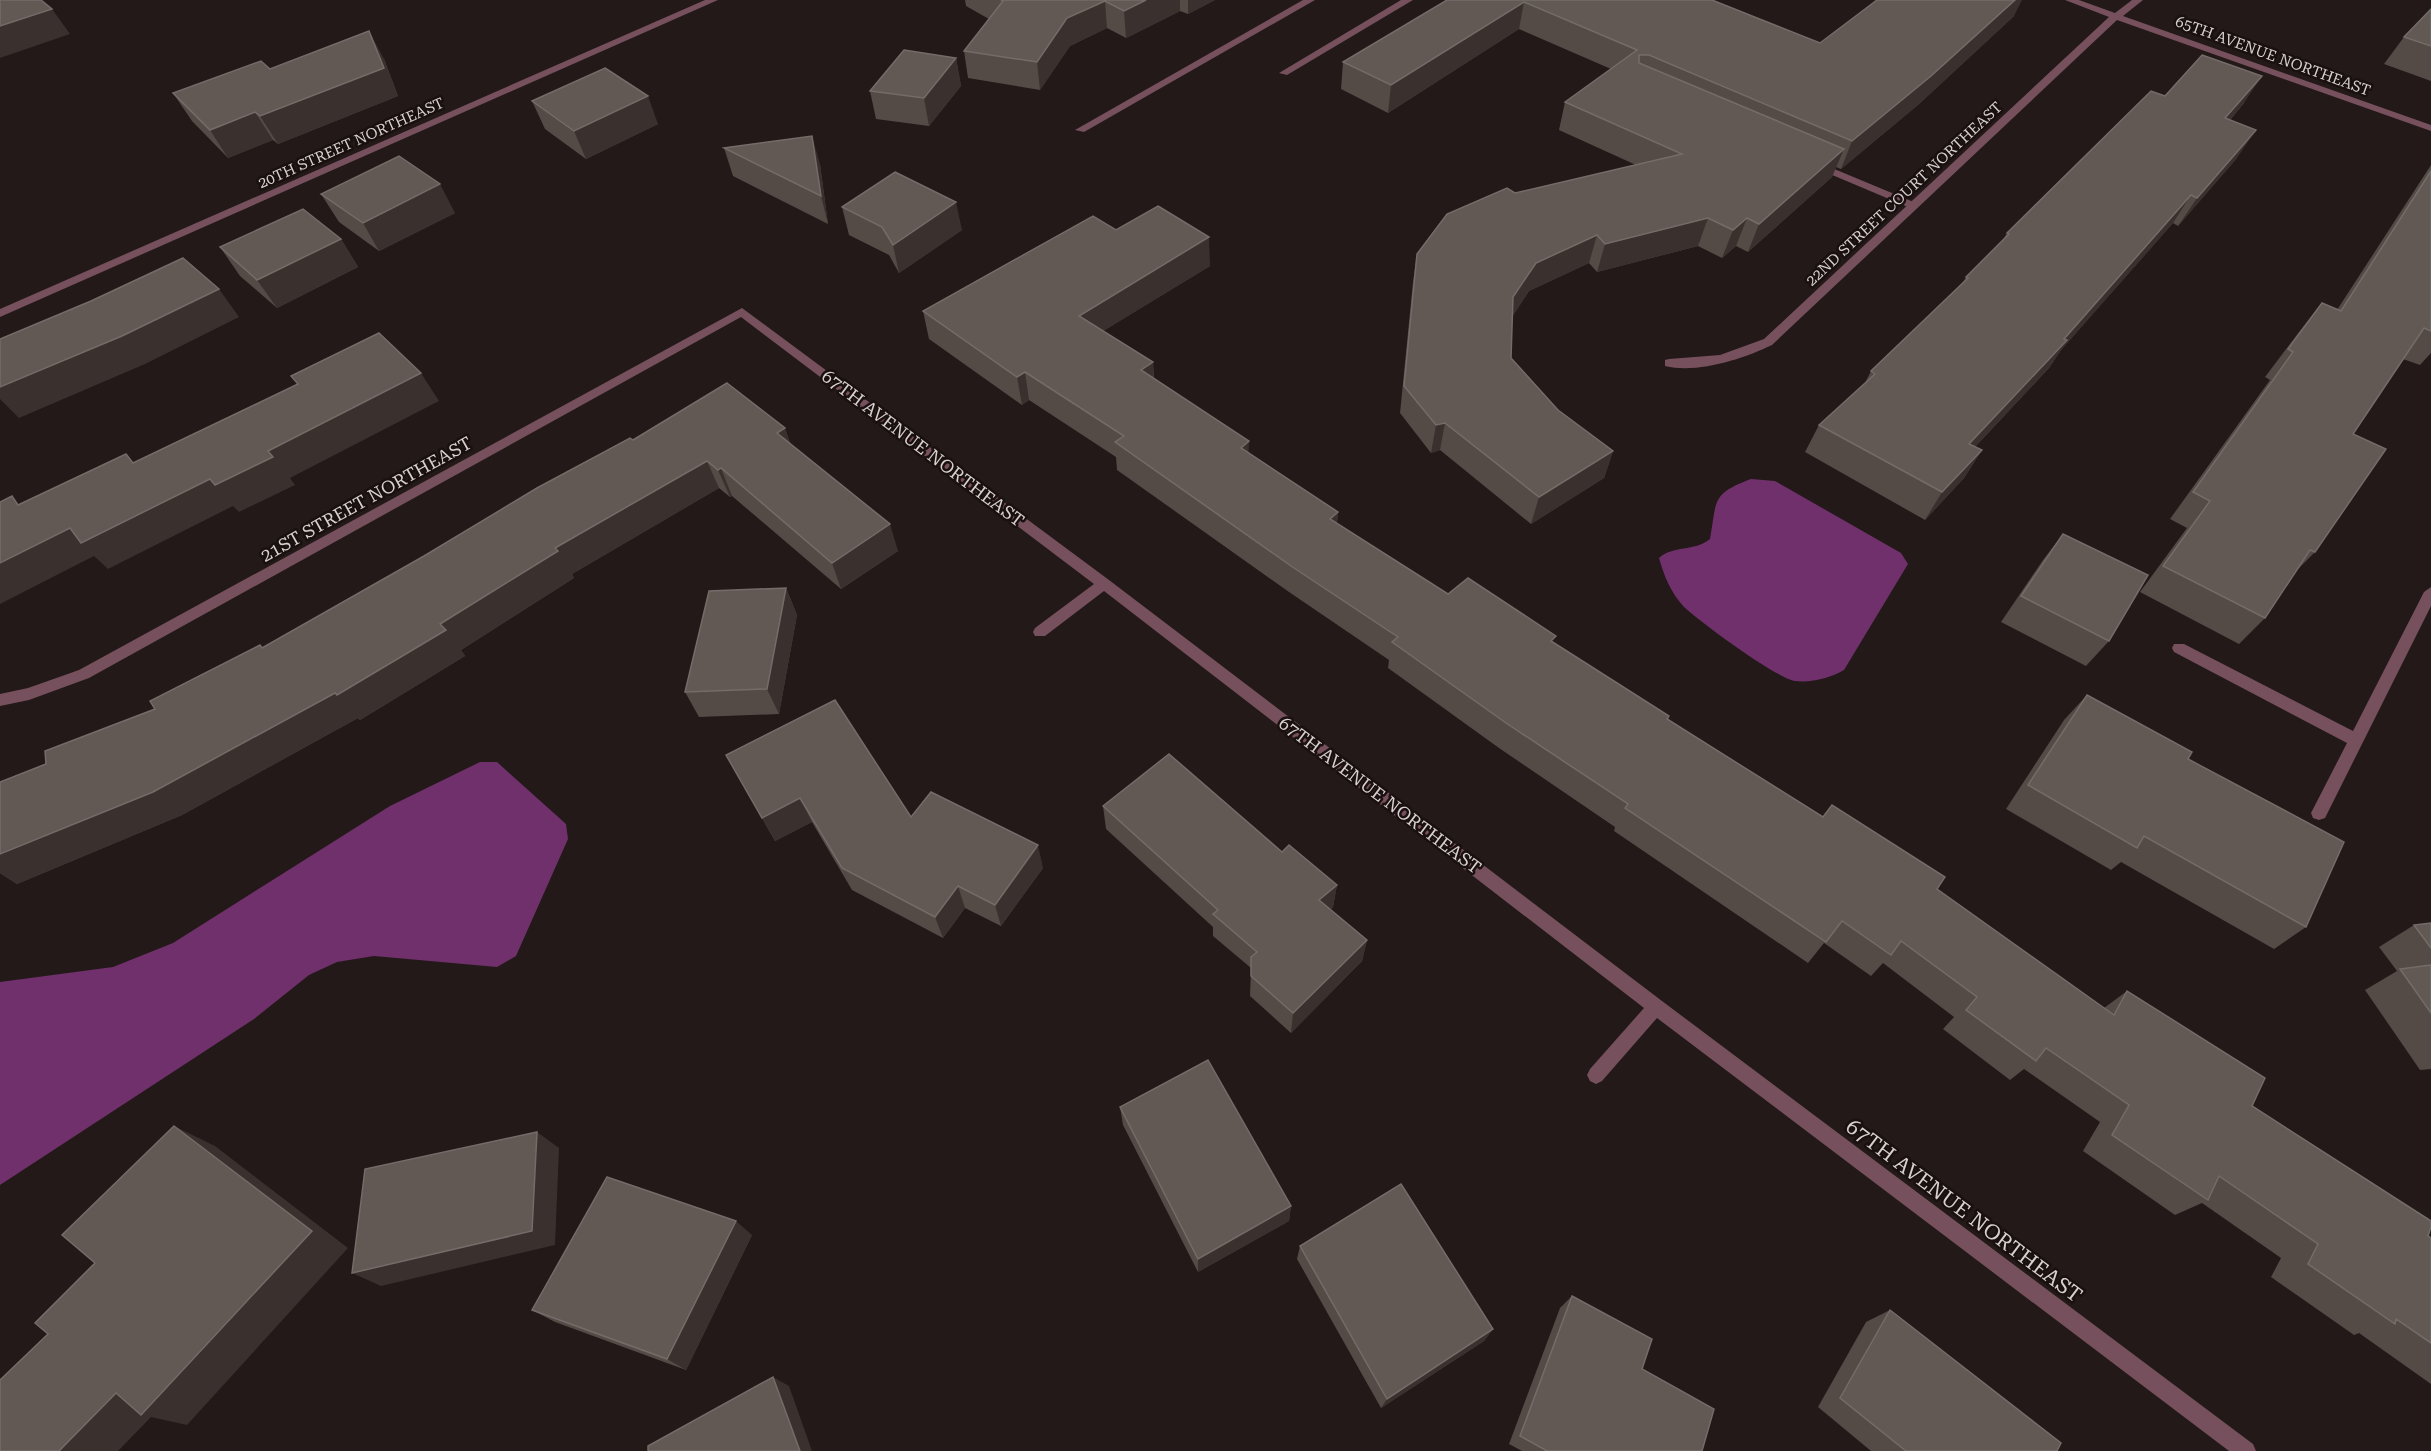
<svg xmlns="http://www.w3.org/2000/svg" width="2431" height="1451" font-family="'Roboto Serif',serif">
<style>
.water{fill:#70306b}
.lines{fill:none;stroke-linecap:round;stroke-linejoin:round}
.lane{fill:#76505c;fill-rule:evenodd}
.street{fill:#76505c;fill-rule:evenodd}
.wall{fill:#544b46}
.shaded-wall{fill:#3a312e}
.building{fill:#625955;stroke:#746c68;stroke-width:1.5}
.labels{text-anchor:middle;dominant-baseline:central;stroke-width:5;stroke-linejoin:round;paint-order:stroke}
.far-street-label{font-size:15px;fill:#d7d0d0;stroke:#19100f}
.street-label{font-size:18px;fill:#d7d0d0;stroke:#19100f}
.near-street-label{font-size:21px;fill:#d7d0d0;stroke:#19100f}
</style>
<rect width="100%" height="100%" fill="#221918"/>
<g class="water">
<path d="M1751,479L1775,481L1901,553L1908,564L1844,670C1830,678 1812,683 1795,681C1776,678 1700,622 1684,607C1671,593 1664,576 1659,558C1673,545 1694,552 1710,539C1717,500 1711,494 1751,479Z"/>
<path d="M480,762H497L566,824L568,839L516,956L497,967L374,956L337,962L309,975L254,1019L0,1185V982L113,967L173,943L390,806Z"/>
</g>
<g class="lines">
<g class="lane">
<path d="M1401,0H1413L1287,75L1279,73Z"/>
<path d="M1815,161L1916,203L1917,205L1912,208L1908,207L1811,166L1810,164Z"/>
</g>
<g class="street">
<path d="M705,0H718L0,317V309Z"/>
<path d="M1303,0H1315L1084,132L1075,130Z"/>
<path d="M2065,0H2079L2115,13L2132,0H2143L2123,16L2431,125V131L2117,20L1772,345C1743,359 1697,374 1665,366V360L1669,359L1720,355L1764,339L2109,17Z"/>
<path d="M742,308L1109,580L1662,1001L2253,1444L2256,1451H2229L1657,1018L1602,1081L1596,1084L1590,1081L1587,1075L1590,1069L1644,1008L1104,591L1045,636H1035L1033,632L1035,628L1094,584L741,317L89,678L29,700L0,706V694L28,688L79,670Z"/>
<path d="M2431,587V606L2325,818L2319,820L2313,818L2311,813L2347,743L2174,652L2172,648L2174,644H2184L2353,731L2424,592Z"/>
</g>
</g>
<g class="wall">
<path d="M965,0H1215L1188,14L1180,11L1126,38L1107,28L1070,46L1040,90L968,78L964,51L989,19L966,6Z"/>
<path d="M1447,0H1712L1820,43L2014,16L1919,104L1841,169L1836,167L1832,177L1748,252L1736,246L1722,258L1698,246L1597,272L1589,263L1529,291L1512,317L1511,358L1558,410L1613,451L1604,478L1531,524L1440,450L1431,453L1400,413L1413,282L1417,254L1515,193L1636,165L1559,130L1565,102L1611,69L1519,29L1388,113L1341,89L1343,62Z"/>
<path d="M2431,9V81L2384,64L2404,37Z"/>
<path d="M956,58L961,86L929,126L876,119L870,91Z"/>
<path d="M384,59L398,96L278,144L273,140L228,158L192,121L173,93L270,69Z"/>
<path d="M2165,96L2244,103L2230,120L2237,158L2178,226L2173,223L2061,350L2049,368L1975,447L1982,450L1964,478L1925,520L1805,452L1819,425L1865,383L1871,371L1962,284L1966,277L2003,240L2007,233Z"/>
<path d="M532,101L658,124L586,159L545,129Z"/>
<path d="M724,148L820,164L828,224L733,176Z"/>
<path d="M2431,165V353L2420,365L2403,359L2353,434L2315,552L2297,570L2265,618L2239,644L2140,592L2187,528L2170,519L2270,380L2265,377L2299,332L2322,303L2337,310Z"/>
<path d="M321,194L455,213L379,251L339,222Z"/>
<path d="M842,207L962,230L899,273L889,255L849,235Z"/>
<path d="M1116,230L1210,266L1103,331L1153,362L1154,378L1249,453L1338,512L1337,523L1448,594L1554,643L1669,716L1668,719L1937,889L2104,1008L2127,991L2252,1106L2431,1238V1384L2359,1333L2354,1335L2271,1277L2281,1258L2202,1203L2175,1215L2083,1151L2100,1122L2024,1069L2010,1080L1943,1029L1954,1017L1883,963L1871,976L1824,943L1808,963L1614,831L1615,827L1499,748L1388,668L1389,660L1289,592L1117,470L1116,457L1029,400L1022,405L929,339L923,311Z"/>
<path d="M341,239L358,267L277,308L240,276L220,247Z"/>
<path d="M785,428L790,444L898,551L841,589L732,496L730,497L719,488L572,574L574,578L461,650L465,656L360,720L358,718L182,815L17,884L0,873V782L46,764L155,709L260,645L263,648L424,556L633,440Z"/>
<path d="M2063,534L2109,641L2086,666L2001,622L2043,560Z"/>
<path d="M786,588L797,615L779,714L699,717L685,692Z"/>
<path d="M2087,695L2188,759L2306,927L2274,949L2121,862L2111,870L2006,809L2064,720Z"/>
<path d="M726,755L911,817L1043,868L1001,926L965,908L943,938L852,890L812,822L775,841Z"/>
<path d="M1103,806L1282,852L1337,885L1333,907L1330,910L1367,940L1362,961L1291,1033L1250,996L1251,968L1213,936V927L1106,829Z"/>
<path d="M2431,923V1069L2420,1070L2365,990L2397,971L2379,947L2414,925Z"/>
<path d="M1120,1107L1291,1206L1289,1221L1198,1272L1123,1125Z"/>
<path d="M752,1235L686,1370L555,1322L532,1310Z"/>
<path d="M1300,1246L1493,1329L1484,1341L1381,1408L1297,1259Z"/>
<path d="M1572,1296L1642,1369L1702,1451H1522L1509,1444L1560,1308Z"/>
<path d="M1890,1310L2057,1451H1871L1818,1407L1866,1322Z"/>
</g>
<g class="shaded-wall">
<path d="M1146,0H1180V11L1126,38L1124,11Z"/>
<path d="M1188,0H1215L1188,14Z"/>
<path d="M2015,0H2022L2014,16L1919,104L1841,169L1852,141Z"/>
<path d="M1105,1L1107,28L1070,46L1040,90L1037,62L1067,18Z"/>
<path d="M1524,2L1519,29L1388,113L1391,85Z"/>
<path d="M52,9L70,34L0,58V26Z"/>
<path d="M369,31L384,59L398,96L278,144L260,116Z"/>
<path d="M956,58L961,86L929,126L924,98Z"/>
<path d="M2262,76L2244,103L2207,146L2225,118Z"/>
<path d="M648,96L658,124L586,159L574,131Z"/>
<path d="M255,112L273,140L228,158L210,130Z"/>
<path d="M2256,130L2237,158L2178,226L2197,198Z"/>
<path d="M812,136L820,164L828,224L821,196Z"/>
<path d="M1844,149L1832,177L1748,252L1759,224Z"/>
<path d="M440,184L455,213L379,251L363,223Z"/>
<path d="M2191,195L2173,223L2061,350L2049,368L1952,471L1969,444Z"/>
<path d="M956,202L962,230L899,273L893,245Z"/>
<path d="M1708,218L1698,246L1597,272L1605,244Z"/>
<path d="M1747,218L1736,246L1722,258L1733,230Z"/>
<path d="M1597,235L1589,263L1529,291L1507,325L1513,297L1536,263Z"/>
<path d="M1209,237L1210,266L1082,344L1079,316Z"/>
<path d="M341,239L358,267L277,308L257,280Z"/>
<path d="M219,289L239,317L145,364L19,418L0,399V387Z"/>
<path d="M1153,362L1154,389L1141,370Z"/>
<path d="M1025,372L1029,400L1022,405L1017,377Z"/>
<path d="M421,373L439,401L290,478L295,485L239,512L233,506L108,569L94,556L0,604V563L70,528L268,451Z"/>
<path d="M1445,423L1440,450L1431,453L1436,425Z"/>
<path d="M785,428L795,456L777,433Z"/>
<path d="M1249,441L1248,469L1241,448Z"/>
<path d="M1982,450L1964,478L1925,520L1942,492Z"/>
<path d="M1613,451L1604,478L1531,524L1539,497Z"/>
<path d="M707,461L719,488L572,574L574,578L461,650L465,656L360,720L358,718L182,815L17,884L0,873V854L440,624L555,548Z"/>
<path d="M721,468L732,496L730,497L718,470Z"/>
<path d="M1338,512L1335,539L1330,519Z"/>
<path d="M890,524L898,551L841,589L832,563Z"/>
<path d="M786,588L797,615L779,714L767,689Z"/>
<path d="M800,798L812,822L775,841L762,818Z"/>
<path d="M1038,845L1043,868L1001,926L995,905Z"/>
<path d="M1337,885L1333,907L1316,922L1319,900Z"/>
<path d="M958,886L965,908L943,938L935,917Z"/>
<path d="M1367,940L1362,961L1291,1033L1293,1013Z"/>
<path d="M174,1126L215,1146L348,1248L187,1425L151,1417L118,1451H59Z"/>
<path d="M537,1132L559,1148L555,1245L381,1286L352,1273Z"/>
<path d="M1291,1206L1289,1221L1198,1272V1259Z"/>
<path d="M736,1221L752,1235L686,1370L667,1359Z"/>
<path d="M1493,1329L1484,1341L1381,1408L1387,1399Z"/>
<path d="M773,1377L789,1386L812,1451H800Z"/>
</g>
<g class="building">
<path d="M0,0H41L52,9L0,26Z"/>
<path d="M1001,0H1146L1124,11L1105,1L1067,18L1037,62L964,51L1003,1Z"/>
<path d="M1447,0H1712L1820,43L1877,0H2015L1931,76L1852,141L1649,55H1639V63L1844,149L1759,224L1747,218L1733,230L1708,218L1605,244L1597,235L1536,263L1513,297L1511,358L1558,410L1613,451L1539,497L1445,423L1436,425L1404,386L1417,254L1447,214L1507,188L1515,193L1682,154L1565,102L1637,50L1524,2L1391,85L1343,62Z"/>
<path d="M2431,9V46L2404,37Z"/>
<path d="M369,31L384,68L260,116L255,112L210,130L173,93L261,61L270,69Z"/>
<path d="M904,50L956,58L924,98L870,91Z"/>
<path d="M2202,55L2262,76L2225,118L2256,130L2197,198L2191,195L2064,339L2067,340L1969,444L1982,450L1942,492L1819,425L1875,374L1871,371L1968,278L1966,277L2009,234L2007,233L2151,91L2165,96Z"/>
<path d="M605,68L648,96L574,131L532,101Z"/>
<path d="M812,136L821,196L724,148Z"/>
<path d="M399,156L440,184L363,223L321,194Z"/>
<path d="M2431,171V331L2424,328L2353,434L2386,449L2315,552L2310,550L2265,618L2163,566L2210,501L2193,492L2293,352L2288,349L2322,303L2341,311Z"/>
<path d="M895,172L956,202L893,245L882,227L842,207Z"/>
<path d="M1158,206L1209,237L1079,316L1153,362L1141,370L1249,441L1241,448L1338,512L1330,519L1448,594L1468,578L1556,636L1551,641L1669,716L1667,719L1823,817L1832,805L1945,877L1937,889L2114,1015L2127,991L2265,1078L2252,1106L2431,1221V1227L2428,1236L2431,1238V1343L2396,1319L2395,1324L2308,1264L2318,1244L2219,1176L2208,1200L2112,1135L2129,1105L2046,1048L2036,1061L1966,1010L1977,997L1901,941L1891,955L1842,921L1826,942L1625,808L1628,804L1506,723L1392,642L1398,637L1291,566L1115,442L1124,436L1025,372L1017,377L923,311L1093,216L1116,230Z"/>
<path d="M303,209L341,239L257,280L220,247Z"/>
<path d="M183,258L219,289L122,336L0,387V339L91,301Z"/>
<path d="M379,333L421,373L268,451L273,457L215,485L210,479L81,543L70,528L0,563V502L12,496L18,505L126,454L133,463L298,384L291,376Z"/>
<path d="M727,383L785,428L777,433L890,524L832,563L721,468L718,470L707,461L555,548L558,551L440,624L446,630L337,695L335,693L153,792L0,854V782L46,764L45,751L155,709L150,701L260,645L262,648L424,556L537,488L630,438L633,440Z"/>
<path d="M2063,534L2148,575L2109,641L2021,596Z"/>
<path d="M786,588L767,689L685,692L709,591Z"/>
<path d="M2087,695L2192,752L2188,759L2344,842L2306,927L2144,836L2137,848L2028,785Z"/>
<path d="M835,700L911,817L931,792L1038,845L995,905L958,886L935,917L842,868L800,798L762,818L726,755Z"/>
<path d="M1169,754L1282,852L1289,845L1337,885L1319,900L1367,940L1293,1013L1251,976V957L1257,952L1213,914L1218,910L1103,806Z"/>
<path d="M2431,923V948L2414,925Z"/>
<path d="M2431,965V1013L2400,969Z"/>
<path d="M1208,1060L1291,1206L1198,1259L1120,1107Z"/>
<path d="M174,1126L312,1231L141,1415L116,1393L59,1451H0V1380L48,1334L35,1323L95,1263L62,1235Z"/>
<path d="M537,1132L532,1231L352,1273L365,1169Z"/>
<path d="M607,1177L736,1221L667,1359L532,1310Z"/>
<path d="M1401,1184L1493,1329L1387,1399L1300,1246Z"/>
<path d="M1572,1296L1652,1339L1642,1369L1714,1409L1702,1451H1547L1520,1436Z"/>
<path d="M1890,1310L2061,1443L2057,1451H1906L1840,1398Z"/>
<path d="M773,1377L800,1451H648V1446Z"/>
</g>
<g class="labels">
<g class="far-street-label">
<text transform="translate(2273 56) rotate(20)">65TH AVENUE NORTHEAST</text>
<text transform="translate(351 143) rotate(-24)">20TH STREET NORTHEAST</text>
<text transform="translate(1904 194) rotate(-43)">22ND STREET COURT NORTHEAST</text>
</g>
<g class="street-label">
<text transform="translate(923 448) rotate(37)">67TH AVENUE NORTHEAST</text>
<text transform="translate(366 499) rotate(-29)">21ST STREET NORTHEAST</text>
<text transform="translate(1380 795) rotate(37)">67TH AVENUE NORTHEAST</text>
</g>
<g class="near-street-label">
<text transform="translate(1964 1211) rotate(37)">67TH AVENUE NORTHEAST</text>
</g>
</g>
</svg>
